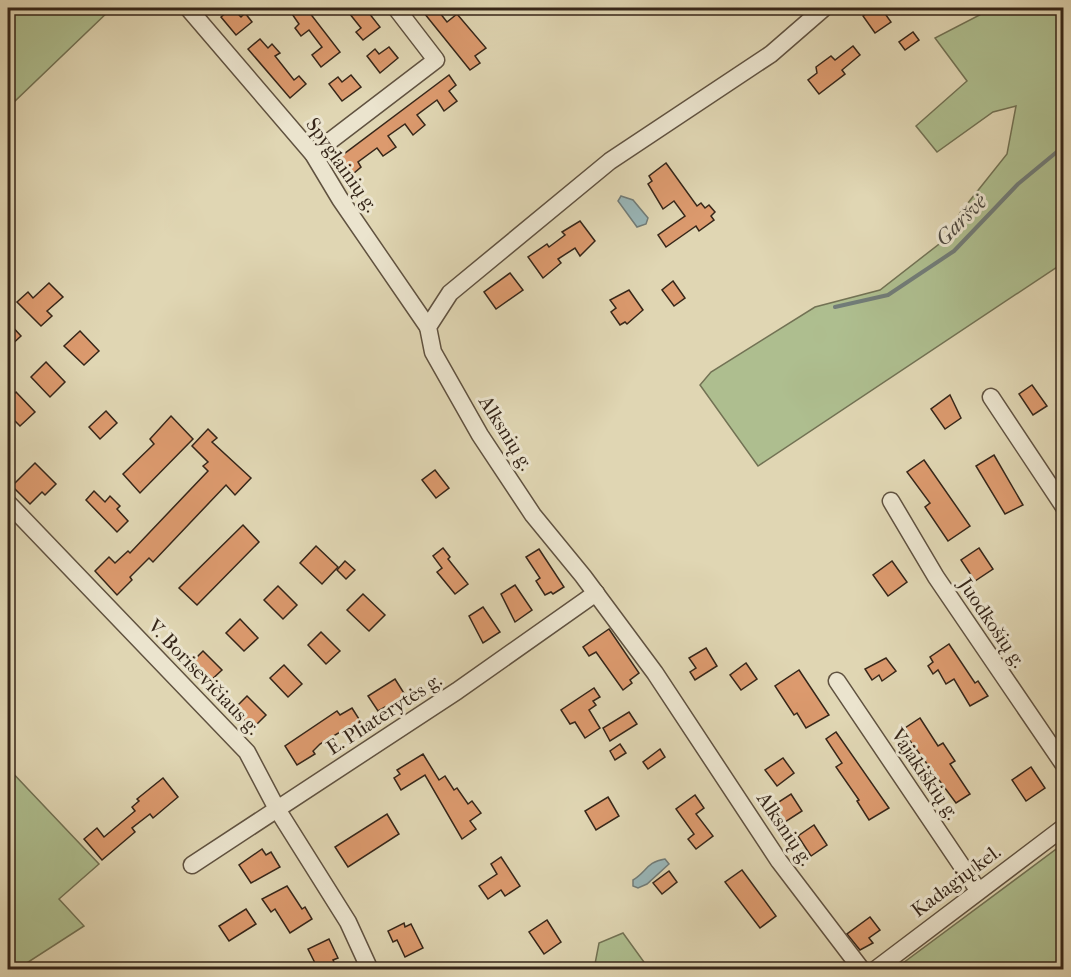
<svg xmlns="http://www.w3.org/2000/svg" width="1071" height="977" font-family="'IM FELL French Canon',serif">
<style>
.green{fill:#aebe8f;stroke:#727254;stroke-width:1.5}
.water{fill:#99b6b8;stroke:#717c78;stroke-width:1.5}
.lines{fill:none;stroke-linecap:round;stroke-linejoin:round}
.stream{stroke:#717c78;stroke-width:4}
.building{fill:#dc9a6e;stroke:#362619;stroke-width:1.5}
.minor-casing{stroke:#605240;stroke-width:19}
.minor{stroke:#ebe4ce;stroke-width:16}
.labels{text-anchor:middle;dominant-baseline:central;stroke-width:6;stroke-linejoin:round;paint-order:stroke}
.street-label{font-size:20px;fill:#362619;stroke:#ebe4ce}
.water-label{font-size:21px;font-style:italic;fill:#4f4a41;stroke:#ebe4ce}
</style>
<rect width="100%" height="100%" fill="#e0d6b3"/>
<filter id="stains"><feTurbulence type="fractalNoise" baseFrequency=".00333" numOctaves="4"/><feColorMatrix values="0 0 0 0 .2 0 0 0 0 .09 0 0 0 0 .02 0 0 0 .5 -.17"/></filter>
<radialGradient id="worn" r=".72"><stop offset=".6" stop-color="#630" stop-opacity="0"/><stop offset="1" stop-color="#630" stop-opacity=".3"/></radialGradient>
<g class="green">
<path d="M8,8H112L15,101L8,90Z"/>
<path d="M993,8H1063V263L758,466L700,385L711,372L815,307L880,290L952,234L960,213L1007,154L1016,106L993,112L937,152L916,126L967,81L935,38Z"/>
<path d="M8,768L99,864L59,899L84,926L16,970L8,969Z"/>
<path d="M1063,844V969H895Z"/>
<path d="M623,933L649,969H594L599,943Z"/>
</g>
<g class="water">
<path d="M621,196L633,200L648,218L646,224L637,227L618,201Z"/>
<path d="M665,859L669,864L647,884L638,888L633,886V880C647,872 646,862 665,859Z"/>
</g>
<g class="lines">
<path class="stream" d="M835,307L888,295L954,251L1018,184L1064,146"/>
</g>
<g class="building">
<path d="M232,8L241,17L245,13L252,22L236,35L221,17Z"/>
<path d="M300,8H306L340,52L321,67L312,55L322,47L309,30L301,36L295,28L299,24L292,14Z"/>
<path d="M345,8H365L380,27L363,40L356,32L361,28Z"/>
<path d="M420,8H436L447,22L457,14L486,48L475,56L480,63L470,70Z"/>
<path d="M875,8H881L891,22L875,33L863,16Z"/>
<path d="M913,32L919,40L905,50L899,42Z"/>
<path d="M260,39L268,48L272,44L280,53L275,56L294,80L299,76L306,84L290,98L248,49Z"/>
<path d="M853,46L860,55L842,70L845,74L819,94L808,80L817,73L816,67L831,56L835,60Z"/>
<path d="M389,47L398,58L380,73L367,56L375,49L379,54Z"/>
<path d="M351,75L361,87L342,101L329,84L338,77L342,82Z"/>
<path d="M449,75L456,85L449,91L457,101L444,111L437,100L417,115L425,125L413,135L405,124L388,136L396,147L383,156L377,148L358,162L361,167L353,174L340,157Z"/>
<path d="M666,163L697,206L701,203L705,208L709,205L715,212L711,216L714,220L699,231L696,226L666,247L658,235L685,216L674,201L663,209L648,184L652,181L649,176Z"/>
<path d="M580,221L595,241L580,256L575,248L558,259L561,263L543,278L528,257L547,244L549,247L565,235L562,232Z"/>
<path d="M510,273L523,290L496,309L484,292Z"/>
<path d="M673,281L685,298L674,306L662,290Z"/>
<path d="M49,283L63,297L47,311L52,316L41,326L17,302L28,292L33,298Z"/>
<path d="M629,290L643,310L627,324L625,322L620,325L611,312L616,308L610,300Z"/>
<path d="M8,322L21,336L8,348Z"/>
<path d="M80,331L99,351L84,365L64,346Z"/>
<path d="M46,362L65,382L50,397L31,377Z"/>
<path d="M1032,385L1047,406L1033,415L1019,394Z"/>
<path d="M16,392L35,412L20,426L8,414V400Z"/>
<path d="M950,395L961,418L945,429L931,409Z"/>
<path d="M106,411L117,423L100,439L89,427Z"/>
<path d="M171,416L193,439L140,493L123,474L154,444L150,439Z"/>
<path d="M208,429L217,438L212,442L251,478L235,495L226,485L153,562L149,558L130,577L132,580L117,595L95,571L109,557L115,563L128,551L130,553L208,471L203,466L208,462L192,446Z"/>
<path d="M994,455L1023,505L1005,514L976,466Z"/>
<path d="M924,460L970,526L948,541L925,507L930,503L907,472Z"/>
<path d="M35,463L56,484L45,495L42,492L30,504L12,486Z"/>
<path d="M435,470L449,488L436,498L422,480Z"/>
<path d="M94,491L105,502L110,496L120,506L117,509L128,521L117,532L86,500Z"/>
<path d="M243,525L259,542L197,605L179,588Z"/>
<path d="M316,546L338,567L322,584L300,563Z"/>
<path d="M443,548L450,557L448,559L468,584L455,594L437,572L442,568L433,556Z"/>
<path d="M979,548L993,569L975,581L961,560Z"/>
<path d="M539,549L564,587L553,594L551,592L545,595L536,581L540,578L526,557Z"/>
<path d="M345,561L355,570L346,579L337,570Z"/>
<path d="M892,561L907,582L888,596L873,575Z"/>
<path d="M515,585L532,610L515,622L501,594Z"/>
<path d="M278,586L297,605L283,619L264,600Z"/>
<path d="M363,594L385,615L369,631L347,610Z"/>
<path d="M483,607L500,632L483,643L469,616Z"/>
<path d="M240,619L258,638L244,651L226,633Z"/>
<path d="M609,629L639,673L630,680L632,683L623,690L596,652L589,656L583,647Z"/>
<path d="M321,632L340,651L326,664L308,645Z"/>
<path d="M949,644L975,683L978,681L988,696L970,706L954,679L946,684L938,670L933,674L928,666L933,662L930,657Z"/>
<path d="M706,648L717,666L695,680L690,672L696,668L689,658Z"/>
<path d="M203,651L222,670L208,683L190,664Z"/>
<path d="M886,658L896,671L882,681L879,675L872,680L865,669Z"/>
<path d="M746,663L757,679L741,690L730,675Z"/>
<path d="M284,665L302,684L288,697L270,678Z"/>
<path d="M799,670L829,715L806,728L797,713L794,715L775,686Z"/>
<path d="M395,679L407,698L387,710L385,707L378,711L368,696Z"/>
<path d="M594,688L600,697L593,701L596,705L589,710L600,728L585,738L575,722L570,724L561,710Z"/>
<path d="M247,696L266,715L252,729L234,709Z"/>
<path d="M352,708L364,727L349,736L345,729L320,744L313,751L315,754L297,765L285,746L337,711L340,715Z"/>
<path d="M629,712L637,724L610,741L603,728Z"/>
<path d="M920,718L938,746L943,743L955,761L950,764L970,794L956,803L902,730Z"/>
<path d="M836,732L889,808L869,820L857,801L859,800L836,767L842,763L826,739Z"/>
<path d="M620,744L626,753L615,760L610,751Z"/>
<path d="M660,749L665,757L648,769L643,762Z"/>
<path d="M423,754L439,780L445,776L454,790L457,788L468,804L472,801L481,813L470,821L476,829L462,839L425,775L401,790L394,778L400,774L397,770Z"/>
<path d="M783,758L794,773L777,786L765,770Z"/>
<path d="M1031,767L1045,788L1026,801L1012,780Z"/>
<path d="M163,778L178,797L153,818L150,814L132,828L135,832L102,860L84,839L97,828L104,837L135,811L132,807L139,801L137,799Z"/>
<path d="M791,794L802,811L782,824L771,807Z"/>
<path d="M695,795L704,808L696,814L713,836L696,849L688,839L694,834L676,809Z"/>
<path d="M608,797L619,816L596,830L585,811Z"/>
<path d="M387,814L399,834L348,867L335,847Z"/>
<path d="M814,825L827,845L811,856L798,836Z"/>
<path d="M262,849L266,855L271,852L280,867L251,883L239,865Z"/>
<path d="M501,857L520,886L505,896L501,890L488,899L479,886L497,874L491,864Z"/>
<path d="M742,870L776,916L760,928L725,882Z"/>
<path d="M669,871L677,882L662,894L653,883Z"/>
<path d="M287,886L302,909L305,907L312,919L290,933L275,909L271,912L262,899Z"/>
<path d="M246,909L256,924L229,941L219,926Z"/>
<path d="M870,917L880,930L869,938L873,943L860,950L847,934Z"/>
<path d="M547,920L561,942L544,954L529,932Z"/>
<path d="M404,923L405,927L411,924L423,948L405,957L397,940L393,942L388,931Z"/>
<path d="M329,939L338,958L333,960L336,966L318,969L308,949Z"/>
</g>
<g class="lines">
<defs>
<g id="minor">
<path d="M188,8L313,154L340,199L428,327"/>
<path d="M824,8L771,54L610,161L450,293L428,327L433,352L480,435L533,515L583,576L655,673L779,861L862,970"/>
<path d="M313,154L436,60L396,8"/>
<path d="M991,397L1064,507"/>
<path d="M891,501L936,577L1064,765"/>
<path d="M8,503L247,752L277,809L348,922L370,970"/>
<path d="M837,681L978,890"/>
<path d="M192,865L457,691L596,593"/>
<path d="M875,970L1064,827"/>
</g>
</defs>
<use href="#minor" class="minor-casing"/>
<use href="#minor" class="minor"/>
</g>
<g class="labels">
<g class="street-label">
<text transform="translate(342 165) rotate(55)">Spyglainių g.</text>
<text transform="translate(506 433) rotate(58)">Alksnių g.</text>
<text transform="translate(992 623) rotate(56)">Juodkošių g.</text>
<text transform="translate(204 677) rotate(46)">V. Borisevičiaus g.</text>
<text transform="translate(384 714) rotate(-33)">E. Pliaterytės g.</text>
<text transform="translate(925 774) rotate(56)">Vajakiškių g.</text>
<text transform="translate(785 829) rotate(56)">Alksnių g.</text>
<text transform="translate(956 881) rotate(-37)">Kadagių kel.</text>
</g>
<g class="water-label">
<text transform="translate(961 220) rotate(-45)">Garšvė</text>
</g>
</g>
<rect width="1071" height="977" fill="none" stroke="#e0d6b3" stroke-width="30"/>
<rect x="9" y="9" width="1053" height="959" fill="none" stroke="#362619" stroke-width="3"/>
<rect x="15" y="15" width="1041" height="947" fill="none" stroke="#362619" stroke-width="1.5"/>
<rect width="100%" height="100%" filter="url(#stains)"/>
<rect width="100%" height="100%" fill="url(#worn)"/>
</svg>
